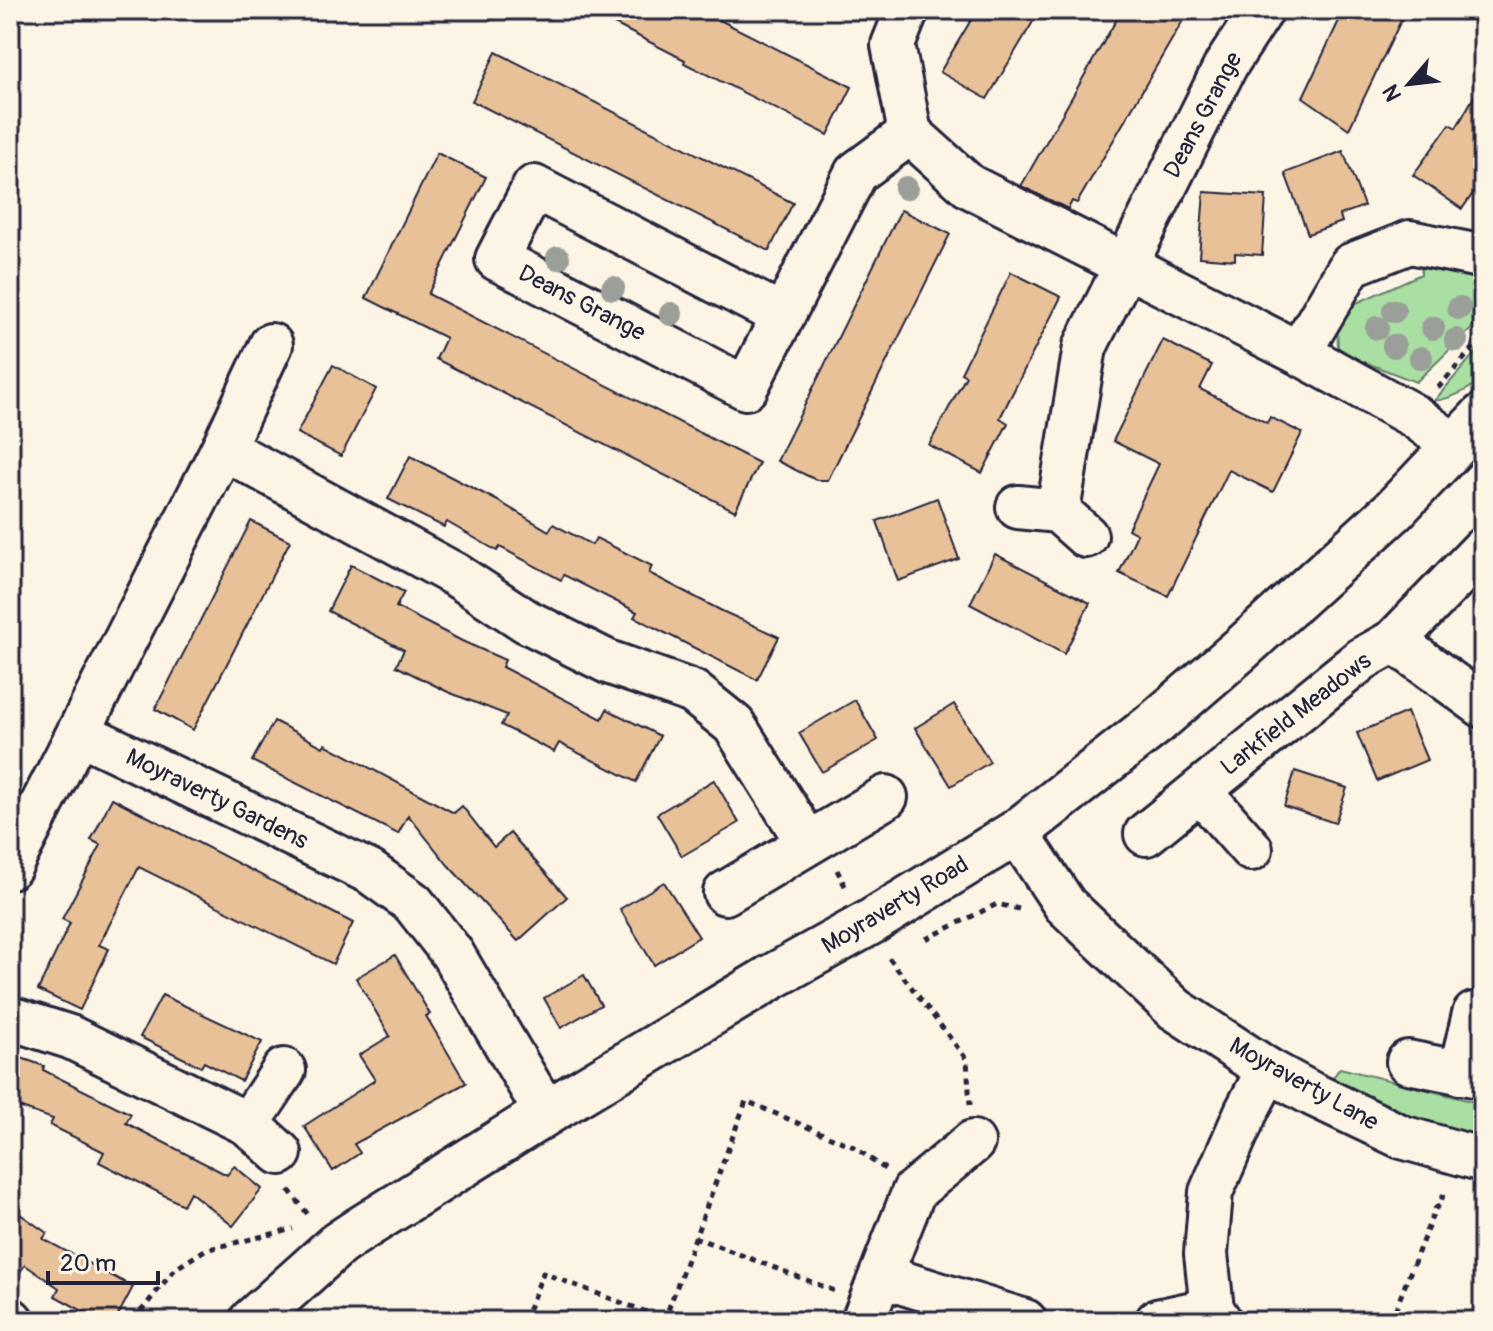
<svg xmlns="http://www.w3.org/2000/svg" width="1493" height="1331" font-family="Pangolin,sans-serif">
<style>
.green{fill:#a9dfa2;stroke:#66806e;stroke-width:2}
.building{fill:#e9c199;stroke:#22223b;stroke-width:2}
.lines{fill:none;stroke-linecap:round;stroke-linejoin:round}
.street-casing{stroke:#22223b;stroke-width:48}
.secondary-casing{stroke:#22223b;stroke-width:50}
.path{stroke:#22223b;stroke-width:5;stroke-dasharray:6 6;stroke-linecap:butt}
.street{stroke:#fcf5e5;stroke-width:42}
.secondary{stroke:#fcf5e5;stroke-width:44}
.tree{fill:#9aa099}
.labels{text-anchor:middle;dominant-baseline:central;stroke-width:7;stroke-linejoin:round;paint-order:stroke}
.street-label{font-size:24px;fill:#22223b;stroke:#fcf5e5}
</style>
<rect width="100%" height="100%" fill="#fcf5e5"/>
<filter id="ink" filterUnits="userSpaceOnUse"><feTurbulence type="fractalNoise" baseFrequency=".0125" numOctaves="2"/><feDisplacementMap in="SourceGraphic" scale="16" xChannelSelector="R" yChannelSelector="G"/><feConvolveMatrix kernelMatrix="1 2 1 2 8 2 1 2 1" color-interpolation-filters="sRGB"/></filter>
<g filter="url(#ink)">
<g class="green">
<path d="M1421,266L1455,272L1473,279L1483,273V318L1416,382L1354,358L1338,347L1337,324L1352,305L1421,274Z"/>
<path d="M1483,344C1483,353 1486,369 1481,377C1473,390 1449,399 1434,401Z"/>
<path d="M1340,1068L1483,1104V1146L1323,1091Z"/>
</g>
<g class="building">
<path d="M587,10H700L852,87L828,135L684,63L685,60Z"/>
<path d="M977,10H1040L987,99L940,72Z"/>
<path d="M1122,10H1189L1077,203L1072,201L1068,209L1021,186Z"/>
<path d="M1344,10H1406L1349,129L1303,97Z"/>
<path d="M496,52L793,203L769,251L472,101Z"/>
<path d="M1483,81V179L1462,209L1413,175L1450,124L1456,128Z"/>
<path d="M1343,151L1364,206L1340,215L1342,222L1308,234L1285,173Z"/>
<path d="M437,153L486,177L428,294L759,463L735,511L436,359L446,338L366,298Z"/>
<path d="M1204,192L1266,196L1262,255L1235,253V260L1199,257Z"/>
<path d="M901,210L950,234L828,480H816L777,461Z"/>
<path d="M1011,272L1061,297L1000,418L1008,423L982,473L929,445L966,376L961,373Z"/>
<path d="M1163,340L1212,365L1200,389L1267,423L1270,417L1302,433L1273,492L1229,470L1168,596L1119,573L1137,534L1128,529L1159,464L1113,441Z"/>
<path d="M333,365L376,389L341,456L297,433Z"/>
<path d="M410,456L498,501L549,531L553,524L592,545L596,538L652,566L649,573L722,611L779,637L757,680L634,617L637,612L564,575L561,580L500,547L497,551L447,522L444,527L388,499Z"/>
<path d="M937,498L959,559L898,581L877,521Z"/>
<path d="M251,521L290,541L193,730L155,709Z"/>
<path d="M995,554L1090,603L1064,654L970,604Z"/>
<path d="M351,565L404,592L396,607L462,641L505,660L502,667L602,719L607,709L660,736L636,782L559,743L554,752L501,725L507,715L448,692L396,666L404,650L328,611Z"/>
<path d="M855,700L878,740L822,772L799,733Z"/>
<path d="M954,704L990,762L951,786L915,728Z"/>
<path d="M1407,712L1427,760L1377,781L1357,733Z"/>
<path d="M274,721L323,747L325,744L454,813L462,806L494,847L510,833L567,897L518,941L448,865L408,815L398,834L252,761Z"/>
<path d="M1295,771L1347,788L1335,823L1284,806Z"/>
<path d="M714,780L739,823L682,856L657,814Z"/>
<path d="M112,798L353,923L333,964L139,867L99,945L109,949L80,1010L38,990L70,923L62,919L101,845L91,840Z"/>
<path d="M664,882L699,937L654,965L620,909Z"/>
<path d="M395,955L430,1014L426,1016L466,1083L354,1144L360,1153L333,1171L304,1126L375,1080L359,1055L390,1036L356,978Z"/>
<path d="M584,975L601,1005L561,1028L544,998Z"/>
<path d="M162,995L262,1042L241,1081L204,1062L201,1067L140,1037Z"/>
<path d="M10,1054L44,1066L43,1070L131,1114L126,1123L227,1175L234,1166L262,1189L233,1226L190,1192L183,1205L99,1162L104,1152L50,1125L53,1119L10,1104Z"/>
<path d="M10,1207L47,1233L43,1239L133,1287L115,1321H101L55,1296L59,1288L25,1265L10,1286Z"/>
</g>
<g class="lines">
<defs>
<g id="street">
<path d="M907,10L893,45L910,133L969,186L1299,353L1414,416L1455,446"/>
<path d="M783,316L534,187L497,259L746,388L856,173L910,133"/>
<path d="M1299,353L1351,265L1410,242L1479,256L1483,251"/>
<path d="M223,448L456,575L526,621L608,662L693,692L734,725L807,842"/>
<path d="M1018,507L1058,511L1086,536"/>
<path d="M1058,511L1085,347L1226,65L1262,10"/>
<path d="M1394,641L1483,706"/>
<path d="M80,733L370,872L413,903L452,953L546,1113"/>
<path d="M1200,791L1251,849"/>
<path d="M1017,832L1065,905L1175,1009L1268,1070L1312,1094L1402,1137L1483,1160"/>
<path d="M1146,834L1362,659L1394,641L1483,549"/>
<path d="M10,867L223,448L271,345"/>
<path d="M725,893L886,797"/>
<path d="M10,1018L70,1037L248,1124L280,1153"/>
<path d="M1408,1062L1483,1077"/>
<path d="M1460,1073L1474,1014"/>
<path d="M248,1124L284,1070"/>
<path d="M881,1276L1025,1321"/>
<path d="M10,1319L12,1321"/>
<path d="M863,1321L914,1191L973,1142"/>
<path d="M1157,1321L1212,1309"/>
<path d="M1220,1321L1212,1309L1206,1254L1211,1192L1246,1112L1268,1070"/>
</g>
<path id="secondary" d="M252,1321L338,1244L359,1230L546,1113L770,978L871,922L1017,832L1153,725L1241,649L1393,511L1483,416"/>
</defs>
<use href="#street" class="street-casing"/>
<use href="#secondary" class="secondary-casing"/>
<g class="path">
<path d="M1438,388L1483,337"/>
<path d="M837,870L847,890"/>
<path d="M926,939L997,904L1019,909"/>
<path d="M889,958L967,1060L970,1105"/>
<path d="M289,1190L310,1217"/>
<path d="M694,1237L835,1291"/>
<path d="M133,1321L175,1269L205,1250L293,1229"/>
<path d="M524,1321L543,1273L665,1319"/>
<path d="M664,1321L746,1101L854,1147L885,1169"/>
<path d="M1391,1321L1435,1209L1440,1204L1445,1190"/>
</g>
<use href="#street" class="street"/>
<use href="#secondary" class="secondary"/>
</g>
<g class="tree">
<circle cx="906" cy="188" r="12"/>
<circle cx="558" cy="258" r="12"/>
<circle cx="613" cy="288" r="12"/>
<circle cx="1459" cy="308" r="12"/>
<circle cx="1394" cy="311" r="12"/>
<circle cx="671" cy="314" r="12"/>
<circle cx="1377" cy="328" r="12"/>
<circle cx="1433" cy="328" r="12"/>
<circle cx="1456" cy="340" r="12"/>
<circle cx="1394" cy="346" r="12"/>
<circle cx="1421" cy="358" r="12"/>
</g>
</g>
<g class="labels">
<g class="street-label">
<text transform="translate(1203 115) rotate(-62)">Deans Grange</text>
<text transform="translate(582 303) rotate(27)">Deans Grange</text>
<text transform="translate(1296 714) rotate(-38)">Larkfield Meadows</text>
<text transform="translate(217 799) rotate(26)">Moyraverty Gardens</text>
<text transform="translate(895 905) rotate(-31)">Moyraverty Road</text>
<text transform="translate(1304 1084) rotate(29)">Moyraverty Lane</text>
</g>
</g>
<rect width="1493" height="1331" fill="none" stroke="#fcf5e5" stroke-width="40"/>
<rect x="20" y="20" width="1453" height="1291" fill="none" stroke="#22223b" stroke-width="3" filter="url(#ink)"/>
<g transform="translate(1409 84) rotate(242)" stroke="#fcf5e5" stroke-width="6" paint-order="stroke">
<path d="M0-6L14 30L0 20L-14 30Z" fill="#22223b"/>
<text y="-12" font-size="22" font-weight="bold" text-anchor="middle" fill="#22223b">N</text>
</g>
<path d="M48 1271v12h110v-12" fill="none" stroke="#22223b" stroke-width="4"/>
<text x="60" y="1271" font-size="24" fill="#22223b" stroke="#fcf5e5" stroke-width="6" paint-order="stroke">20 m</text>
</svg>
